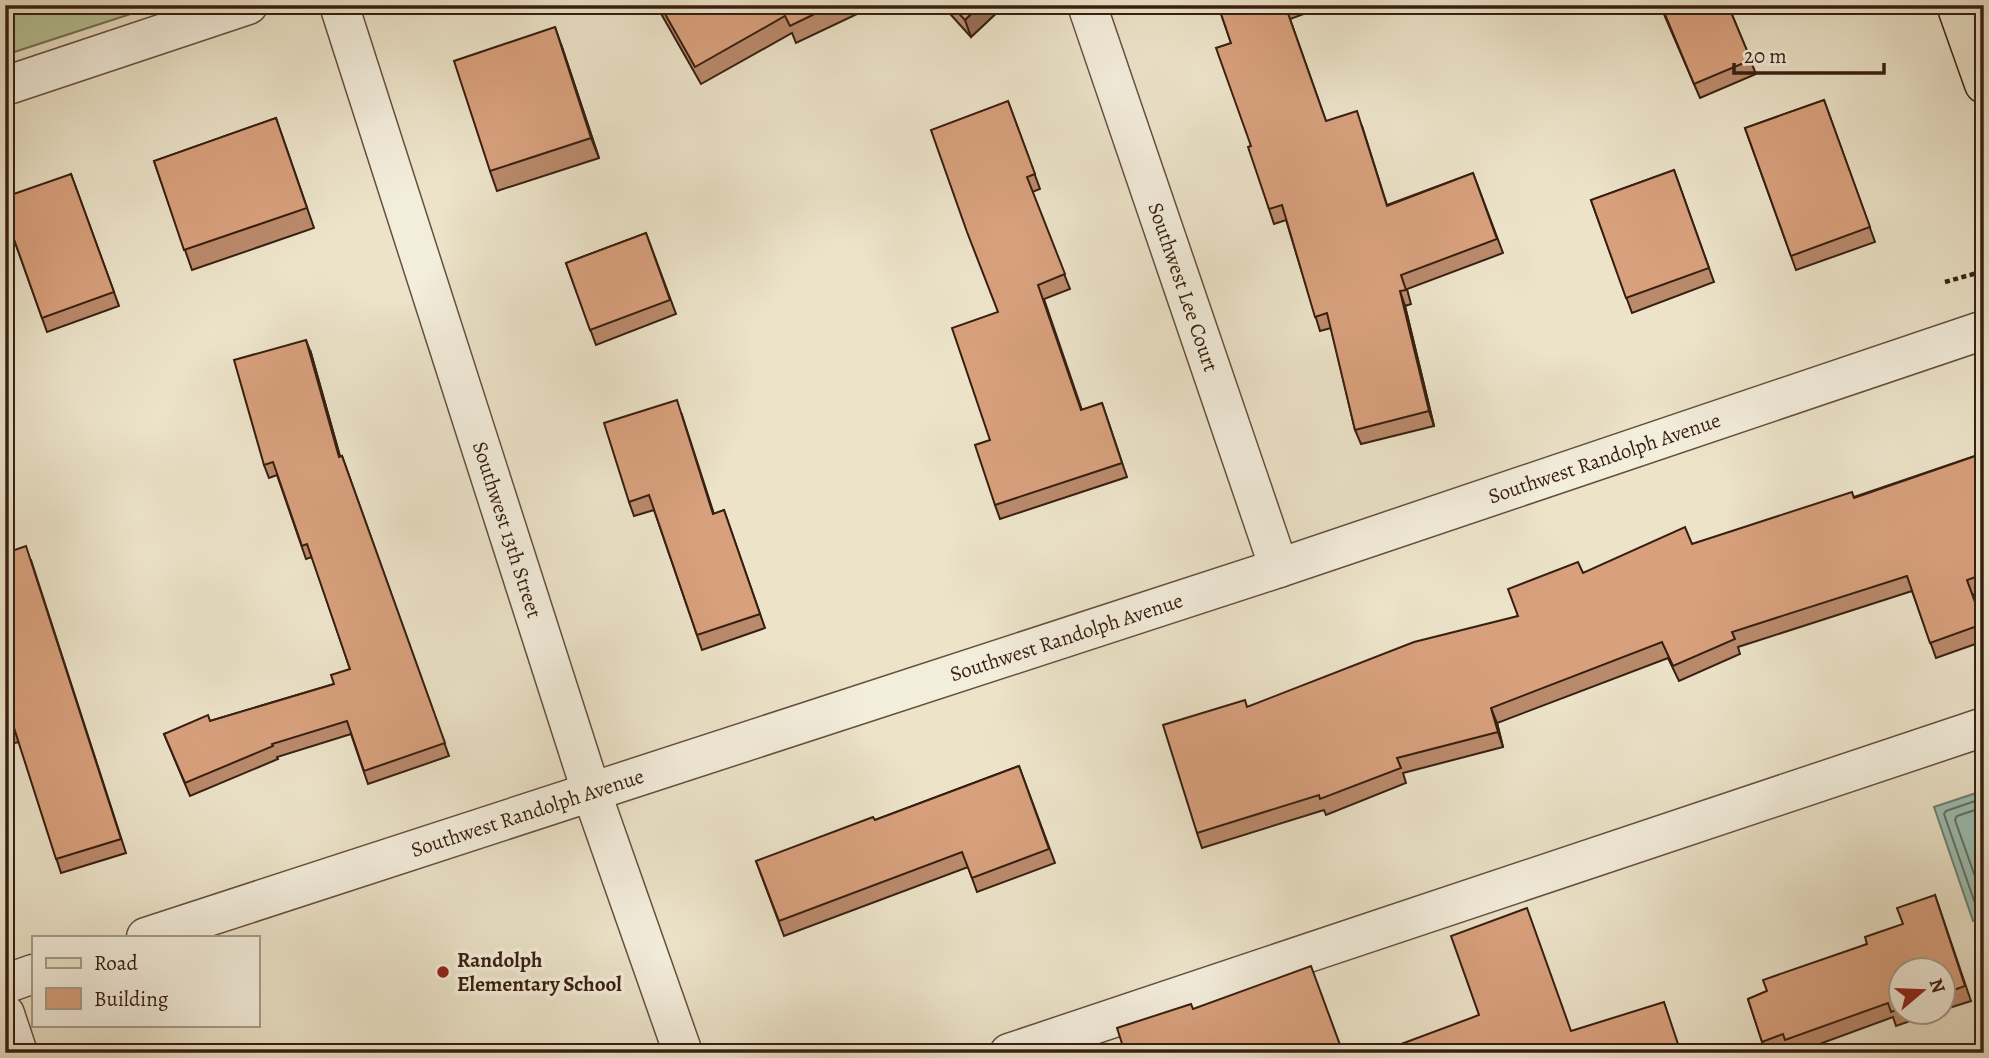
<svg xmlns="http://www.w3.org/2000/svg" width="1989" height="1058" font-family="Alegreya,serif">
<style>
.green{fill:#b7c497;stroke:#777254;stroke-width:2}
.water{fill:#99beb2;stroke:#727e71;stroke-width:2}
.lines{fill:none;stroke-linecap:round;stroke-linejoin:round}
.shore{stroke:#686e61;stroke-width:2}
.minor-casing{stroke:#64503e;stroke-width:41}
.major-casing{stroke:#371f10;stroke-width:41}
.path{stroke:#371f10;stroke-width:4.5;stroke-dasharray:5 3.5;stroke-linecap:butt}
.minor{stroke:#f3eddc;stroke-width:38}
.major{stroke:#ece3c9;stroke-width:38}
.wall{fill:#ba8a6c;stroke:#371f10;stroke-width:2}
.shaded-wall{fill:#977058;stroke:#371f10;stroke-width:2}
.building{fill:#d8a07d;stroke:#371f10;stroke-width:2}
.poi-dot{fill:#8f2418;stroke:#f3eddc;stroke-width:2.5}
.labels{text-anchor:middle;dominant-baseline:central;stroke-width:7;stroke-linejoin:round;paint-order:stroke}
.street-label{font-size:21px;fill:#371f10;stroke:#f3eddc}
.poi-label{font-size:21px;font-weight:bold;fill:#371f10;stroke:#f3eddc;text-anchor:start}
</style>
<rect width="100%" height="100%" fill="#ece3c9"/>
<filter id="stains"><feTurbulence type="fractalNoise" baseFrequency=".00286" numOctaves="4"/><feColorMatrix values="0 0 0 0 .2 0 0 0 0 .09 0 0 0 0 .02 0 0 0 .5 -.17"/></filter>
<radialGradient id="worn" r=".72"><stop offset=".6" stop-color="#630" stop-opacity="0"/><stop offset="1" stop-color="#630" stop-opacity=".3"/></radialGradient>
<path class="green" d="M5,5H158L5,55Z"/>
<path class="water" d="M1982,791L1984,797V917L1973,921L1934,807Z"/>
<g class="lines">
<g class="shore">
<path d="M1984,798L1946,811L1944,814L1977,909L1984,911"/>
<path d="M1984,807L1957,816L1955,820L1984,902"/>
</g>
<defs>
<g id="minor">
<path id="s1" d="M339,5L591,791L683,1053"/>
<path id="s2" d="M1087,5L1279,568"/>
<path d="M5,86L248,5"/>
<path id="s3" d="M146,937L1279,568L1984,330"/>
<path d="M5,984L33,974"/>
<path d="M5,1014L18,1053"/>
<path d="M1009,1053L1984,727"/>
</g>
<path id="major" d="M1956,5L1984,84"/>
</defs>
<use href="#minor" class="minor-casing"/>
<use href="#major" class="major-casing"/>
<path class="path" d="M1945,282L1984,271"/>
<use href="#minor" class="minor"/>
<use href="#major" class="major"/>
</g>
<g class="wall">
<path d="M657,5H876L796,43L792,33L701,84L659,10Z"/>
<path d="M942,5H1005L971,37Z"/>
<path d="M1218,5H1319L1320,8L1290,19L1326,121L1362,126L1387,205L1473,173L1503,253L1407,289L1411,304L1405,306L1434,426L1361,444L1355,430L1331,328L1320,331L1286,220L1274,224L1269,209L1251,146L1231,43Z"/>
<path d="M1660,5H1728L1756,74L1700,98Z"/>
<path d="M562,47L599,158L497,191L490,171Z"/>
<path d="M1824,100L1875,242L1796,270L1745,128Z"/>
<path d="M1008,101L1040,189L1032,192L1070,289L1044,299L1082,410L1102,403L1127,477L1000,519L995,505L990,440L998,312Z"/>
<path d="M276,118L314,228L192,270L154,161Z"/>
<path d="M1674,170L1714,282L1632,313L1591,200Z"/>
<path d="M71,174L119,306L47,332L5,214Z"/>
<path d="M646,233L676,314L596,345L566,263Z"/>
<path d="M311,353L340,457L342,456L449,756L368,784L351,734L277,757L278,759L190,796L164,734L210,721L334,684L350,669L312,557L306,559L277,475L269,478L264,465Z"/>
<path d="M682,415L714,514L724,510L765,628L702,650L654,510L634,516L629,502Z"/>
<path d="M1984,453V591L1972,595L1984,627V641L1936,658L1912,591L1738,647L1740,654L1679,681L1668,658L1497,723L1503,747L1403,773L1406,783L1326,815L1324,810L1202,848L1197,833L1248,707L1518,616L1583,573L1692,544L1854,497Z"/>
<path d="M5,541L9,552L31,560L126,853L61,873L19,742L5,745Z"/>
<path d="M1019,766L1055,863L977,892L968,867L784,936L756,861L875,820Z"/>
<path d="M1935,895L1971,1001L1943,1010V970H1901V1012H1936L1896,1026L1893,1017L1795,1053H1790L1788,1049L1777,1053H1766L1748,999L1767,991L1867,944L1903,924Z"/>
</g>
<g class="shaded-wall">
<path d="M980,5H1005L971,37L965,20Z"/>
<path d="M555,27L562,47L599,158L591,138Z"/>
<path d="M1400,291L1405,306L1434,426L1429,411Z"/>
<path d="M306,340L311,353L344,470L339,457Z"/>
<path d="M1491,708L1497,723L1503,747L1498,732Z"/>
</g>
<g class="building">
<path d="M660,5H833L790,26L785,16L695,67Z"/>
<path d="M951,5H980L965,20Z"/>
<path d="M1218,5H1285L1326,121L1357,111L1387,206L1473,173L1497,239L1401,275L1406,290L1400,291L1429,411L1355,430L1327,313L1315,317L1282,205L1269,209L1248,147L1251,146L1216,48L1231,43Z"/>
<path d="M1661,5H1728L1751,60L1694,84Z"/>
<path d="M555,27L591,138L490,171L454,61Z"/>
<path d="M1824,100L1870,227L1791,256L1745,128Z"/>
<path d="M1008,101L1035,174L1027,177L1065,274L1038,285L1081,410L1102,403L1122,463L995,505L975,445L990,440L952,328L998,312L967,232L931,130Z"/>
<path d="M276,118L307,208L184,250L154,161Z"/>
<path d="M1674,170L1709,268L1626,298L1591,200Z"/>
<path d="M71,174L114,292L42,318L5,214V197Z"/>
<path d="M646,233L670,300L590,330L566,263Z"/>
<path d="M306,340L339,457L342,456L445,743L364,771L347,721L272,744L273,746L185,783L164,734L208,715L210,721L334,684L331,675L350,669L307,544L302,546L273,462L264,465L234,360Z"/>
<path d="M677,400L713,514L724,510L760,614L697,635L649,495L629,502L604,423Z"/>
<path d="M1984,453V574L1967,580L1983,624L1930,643L1907,576L1732,632L1735,639L1673,666L1662,642L1491,708L1498,732L1397,758L1401,768L1320,799L1319,795L1197,833L1163,725L1245,700L1247,707L1414,642L1518,616L1508,589L1578,562L1583,573L1685,527L1692,544L1852,492L1854,498Z"/>
<path d="M5,541L9,552L26,546L121,839L56,859L14,728L5,730Z"/>
<path d="M1019,766L1049,849L972,878L962,852L779,921L756,861L873,817L875,820Z"/>
<path d="M1935,895L1965,986L1943,994V970H1901V1008L1891,1012L1888,1003L1785,1040L1783,1034L1762,1042L1748,999L1767,991L1763,980L1867,944L1865,937L1903,924L1897,908Z"/>
<path d="M1527,908L1571,1031L1664,1002L1681,1053H1377L1479,1015L1451,936Z"/>
<path d="M1311,966L1343,1053H1125L1117,1028L1191,1004L1193,1009Z"/>
</g>
<circle class="poi-dot" cx="443" cy="972" r="7"/>
<g class="labels">
<g class="street-label">
<text stroke="none"><textPath href="#s2" startOffset="298">Southwest Lee Court</textPath></text>
<text stroke="none"><textPath href="#s3" startOffset="1535">Southwest Randolph Avenue</textPath></text>
<text stroke="none"><textPath href="#s1" startOffset="551">Southwest 13th Street</textPath></text>
<text stroke="none"><textPath href="#s3" startOffset="968">Southwest Randolph Avenue</textPath></text>
<text stroke="none"><textPath href="#s3" startOffset="401">Southwest Randolph Avenue</textPath></text>
</g>
<g class="poi-label">
<text x="457" y="960">Randolph<tspan x="457" dy="24">Elementary School</tspan></text>
</g>
</g>
<rect width="1989" height="1058" fill="none" stroke="#ece3c9" stroke-width="28"/>
<rect x="7" y="7" width="1975" height="1044" fill="none" stroke="#371f10" stroke-width="3.5"/>
<rect x="14" y="14" width="1961" height="1030" fill="none" stroke="#371f10" stroke-width="2"/>
<rect x="32" y="936" width="228" height="91" fill="#f3eddc" stroke="#a89b8a" stroke-width="2"/>
<rect x="46" y="958" width="35" height="10" fill="#ece3c9" stroke="#a89b8a" stroke-width="2"/>
<text x="94" y="970" font-size="21" fill="#371f10">Road</text>
<rect x="46" y="988" width="35" height="21" fill="#d8a07d" stroke="#a89b8a" stroke-width="2"/>
<text x="94" y="1006" font-size="21" fill="#371f10">Building</text>
<g transform="translate(1922 991) rotate(71)"><circle r="33" fill="#f3eddc" stroke="#a89b8a" stroke-width="2"/>
<path d="M0-5L12 26L0 18L-12 26Z" fill="#8f2418"/>
<text y="-10" font-size="19" font-weight="bold" text-anchor="middle" fill="#371f10">N</text>
</g>
<path d="M1734 63v10h150v-10" fill="none" stroke="#371f10" stroke-width="3.5"/>
<text x="1744" y="63" font-size="21" fill="#371f10" stroke="#f3eddc" stroke-width="5" paint-order="stroke">20 m</text>
<rect width="100%" height="100%" filter="url(#stains)"/>
<rect width="100%" height="100%" fill="url(#worn)"/>
</svg>
